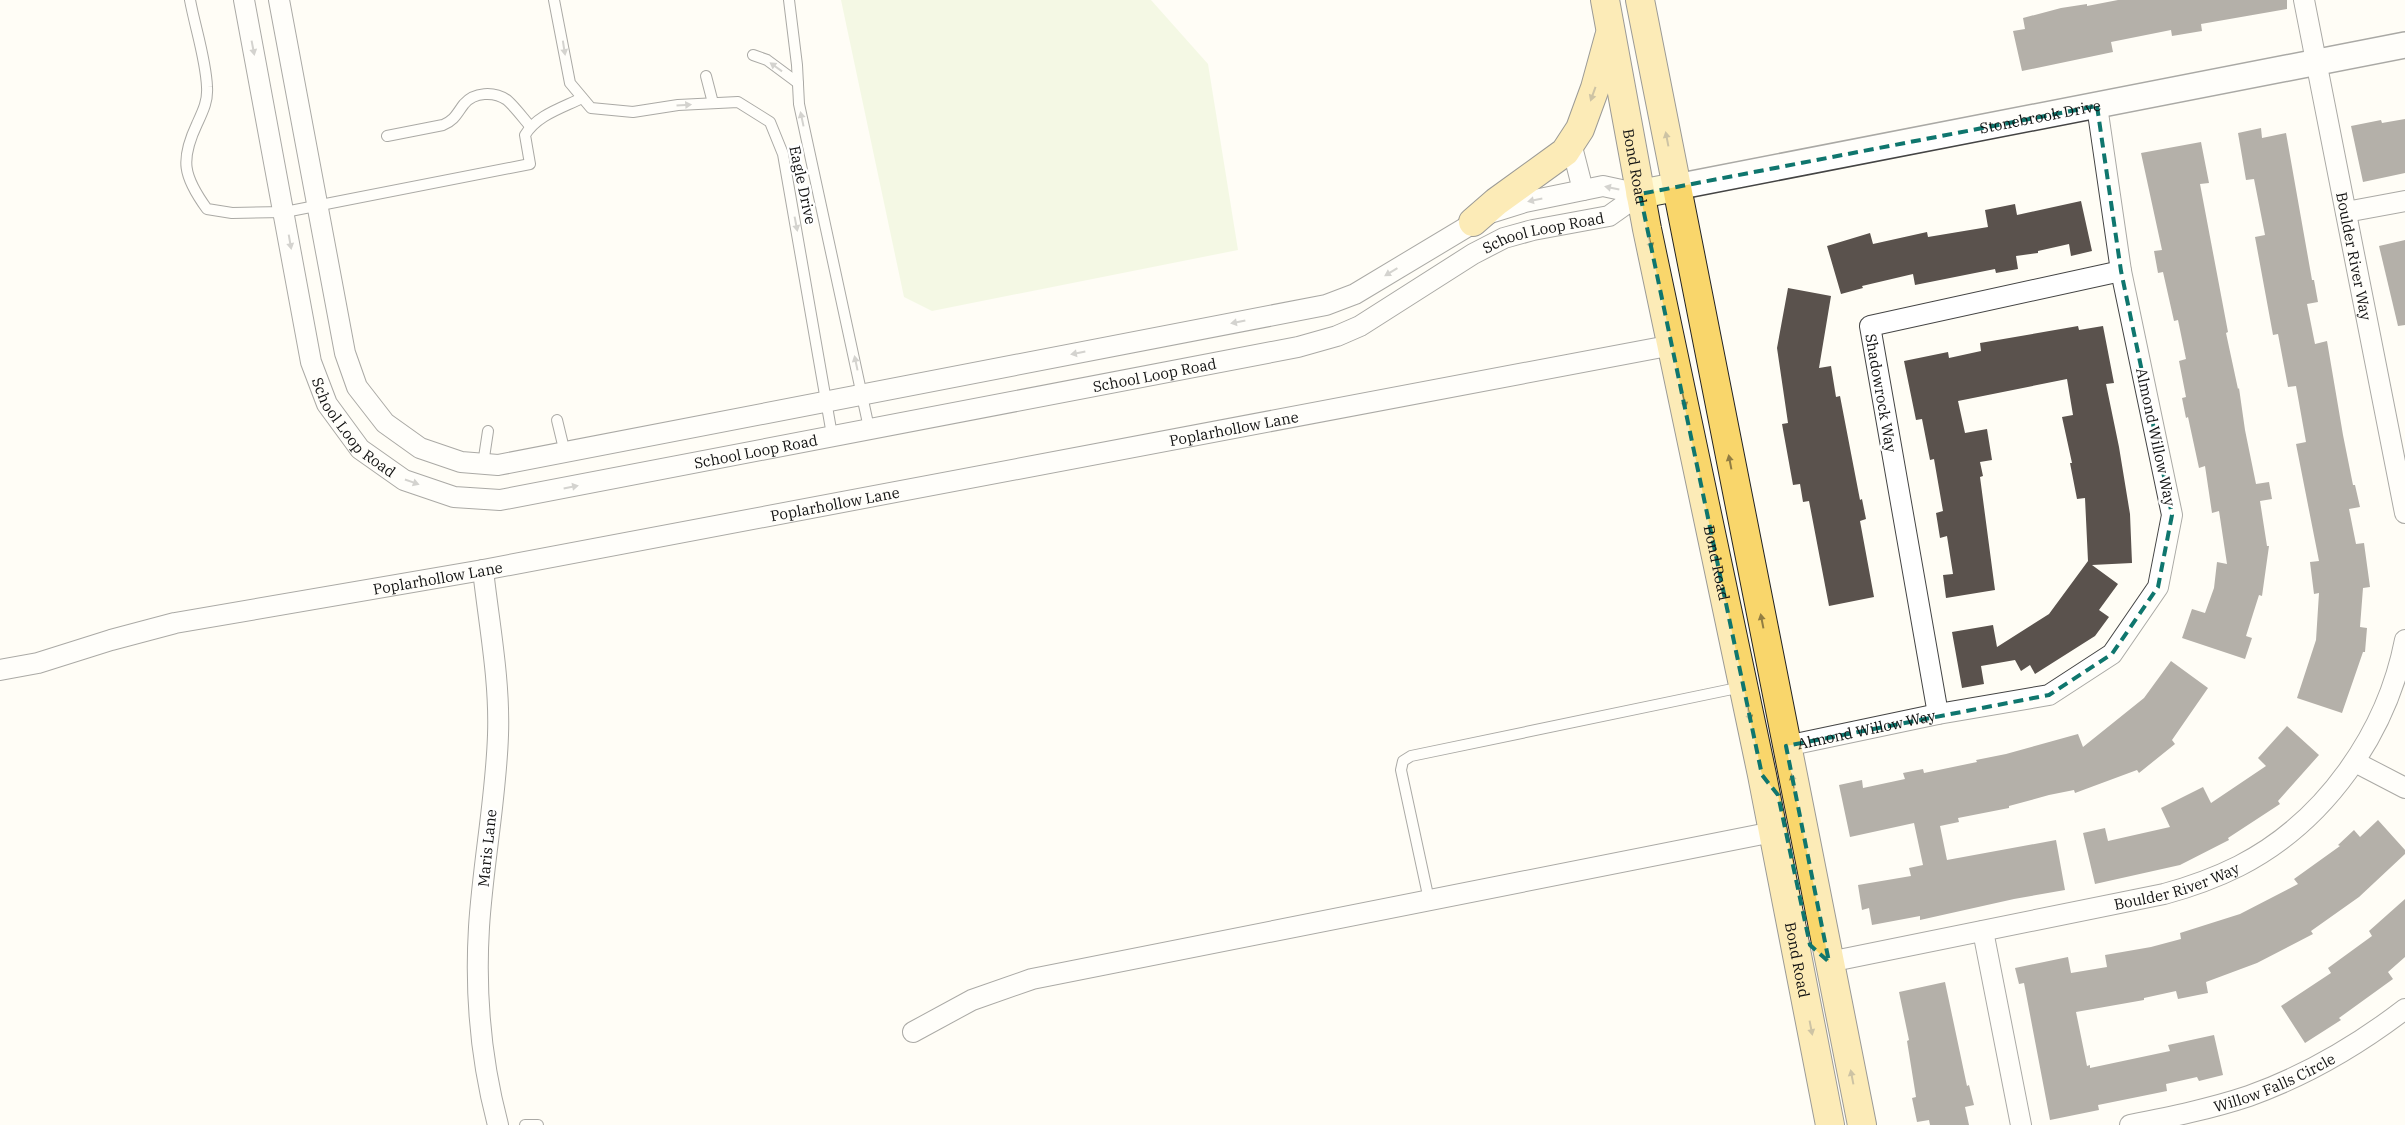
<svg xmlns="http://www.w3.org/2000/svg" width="2405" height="1125" font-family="'IBM Plex Serif',serif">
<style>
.pitch{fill:#e6f2cf}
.building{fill:#5a524d}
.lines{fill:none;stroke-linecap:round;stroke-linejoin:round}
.service-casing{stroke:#444;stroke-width:12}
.minor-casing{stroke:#444;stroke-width:22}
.tertiary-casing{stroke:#444;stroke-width:28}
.secondary-casing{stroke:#333;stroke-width:30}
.primary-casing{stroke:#222;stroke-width:30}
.service{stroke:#fff;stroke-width:10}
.minor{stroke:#fff;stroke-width:20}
.tertiary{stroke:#fff;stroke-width:25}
.secondary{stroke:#fff6b0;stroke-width:28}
.primary{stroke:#f9d66b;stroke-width:28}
.oneway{fill:#a0a0a0}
.oneway2{fill:#917d42}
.marked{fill:none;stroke:#0f766e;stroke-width:4;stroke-dasharray:10 6;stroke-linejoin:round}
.labels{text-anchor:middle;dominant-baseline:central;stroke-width:5;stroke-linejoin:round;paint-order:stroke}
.street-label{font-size:15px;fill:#111;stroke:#fff}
</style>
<rect width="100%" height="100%" fill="#fffdf5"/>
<path class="pitch" d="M841,0H1151L1208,64L1238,250L932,311L904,297Z"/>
<g class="building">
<path d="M2118,0H2287V9L2201,24L2202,31L2172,36L2171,30L2111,42L2113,52L2022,71L2013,31L2025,29L2023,18L2061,8L2087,4V6Z"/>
<path d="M2405,119V173L2363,182L2351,126L2381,120L2382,123Z"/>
<path d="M2261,128L2262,138L2286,133L2312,280H2314L2318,302L2307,304L2315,344L2327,341L2343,435L2353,485H2355L2360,507L2349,509L2356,544L2364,543L2370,587L2363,588L2360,627L2367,628L2365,652H2363L2342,713L2297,698L2316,640L2319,593L2314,594L2310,562L2319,561L2296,444L2306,442L2296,386L2288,387L2278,334L2273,335L2255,237L2265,235L2254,179L2246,180L2238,133Z"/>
<path d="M2201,142L2209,183L2200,184L2228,332L2226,333L2238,389L2239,388L2245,430L2256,484L2269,482L2272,499L2260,501L2267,546H2269L2262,596L2259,595L2246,636L2252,638L2245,659L2182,638L2192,609L2205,613L2214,588L2217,562L2227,564L2219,511L2212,513L2205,466L2199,468L2188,417L2186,418L2182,398L2186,397L2179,361L2186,359L2178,320L2174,321L2163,272L2158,273L2154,251L2162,250L2141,153Z"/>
<path d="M2081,201L2092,251L2071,256L2069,244L2038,251V253L2016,256L2018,269L1996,273L1995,269L1915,285L1913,274L1862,286L1863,288L1841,294L1827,246L1870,233L1873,244L1927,232L1928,237L1988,227L1985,210L2015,204L2017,215Z"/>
<path d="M2405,240V325L2398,326L2379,246Z"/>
<path d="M1788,288L1831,296L1819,368L1831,366L1836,397L1840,396L1860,500L1862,499L1866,519L1860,521L1874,597L1829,606L1809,501L1803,502L1800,484L1793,485L1782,424L1788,423L1777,348Z"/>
<path d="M2078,326L2079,330L2103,326L2114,383L2106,384L2119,447L2130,514L2132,563L2092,565L2118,584L2099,610L2109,617L2095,636L2035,674L2030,665L2021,671L2015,660L1981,666L1984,684L1962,688L1952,632L1993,625L1997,647L2049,614L2088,561L2085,498L2077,499L2070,463H2072L2062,417L2073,415L2067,379L1958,401L1965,433L1987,429L1992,460L1980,462L1983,476L1980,477L1995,590L1946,598L1943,575L1953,574L1947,536L1940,538L1936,513L1943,511L1934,459L1930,460L1922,419L1916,420L1904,361L1948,352L1949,358L1981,351L1980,343Z"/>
<path d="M2171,661L2208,688L2172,740L2175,744L2139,773L2137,770L2075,793L2074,790L2049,795L2009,806V808L1958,818L1959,822L1940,826L1947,860L2056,840L2065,890L2014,899L1920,920V916L1872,925L1869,908L1862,910L1858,885L1911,876L1909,868L1923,865L1914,823L1850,837L1839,785L1862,780L1863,788L1905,779L1903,773L1923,769L1924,773L1977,762L1976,760L2006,754L2078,734L2083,747L2144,698Z"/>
<path d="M2287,726L2319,755L2278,801L2280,804L2228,838L2229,840L2180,865L2095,884L2083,833L2105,828L2108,841L2170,827L2161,808L2203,787L2211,803L2266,766L2258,758Z"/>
<path d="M2378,820L2405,850V854L2359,897L2311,931L2313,934L2257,963L2206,982L2208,993L2178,999L2176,991L2144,998V1000L2076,1012L2087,1066L2090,1065V1068L2170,1051L2168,1045L2214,1035L2223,1075L2199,1081L2197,1077L2166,1084L2167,1091L2098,1105L2099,1110L2050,1120L2024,983L2019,984L2015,968L2068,957L2071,973L2107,967L2105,955L2151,947L2181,939L2180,933L2240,914L2298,884L2294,879L2340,846L2338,845L2354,830L2360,837Z"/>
<path d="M2405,899V957L2388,972L2393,979L2339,1018L2341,1020L2305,1043L2281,1006L2331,973L2328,968L2372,936L2369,931Z"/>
<path d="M1945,982L1967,1086L1969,1085L1974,1105L1965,1107L1969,1125H1930L1929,1120L1917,1122L1912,1098L1916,1097L1907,1041L1909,1040L1899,992Z"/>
</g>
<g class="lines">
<defs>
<g id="service">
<path d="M190,0C195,27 206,60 207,87C208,101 203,111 197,124C180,160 183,176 207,209L232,213L285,212L530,164L525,135C537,115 562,108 582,98"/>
<path d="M554,0L570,83L591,108L633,112L678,105L738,102L770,122L783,154L832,435"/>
<path d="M789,0L797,65L799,104L869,428"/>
<path d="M753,55L767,60L798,83"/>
<path d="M706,76L713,103"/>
<path d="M387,136L443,125C455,120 457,113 464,104C474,92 494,91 507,100C515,107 523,118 530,126"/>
<path d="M557,420L565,453"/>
<path d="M483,464L488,431"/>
<path d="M1429,900L1401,770L1403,761L1411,756L1742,687"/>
<path d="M525,1125H538"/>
</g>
<g id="minor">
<path id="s1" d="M244,0L311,362L327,404L360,449L404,480L454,497L500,500L1298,347L1337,336L1360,326L1473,254L1504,238L1533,230L1609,216L1640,194"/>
<path d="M279,0L345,353L357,387L385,423L420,448L461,462L498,465L1326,305L1355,294L1490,213L1525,202L1603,186L1640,194"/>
<path id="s2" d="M2304,0L2405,513"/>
<path d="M1571,143L1583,190"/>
<path d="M2346,212L2405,201"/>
<path d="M483,570C489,624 500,680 498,735C496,799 483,863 479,927C475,993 481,1061 498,1125"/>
<path id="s3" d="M0,670L38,663L111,640L175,623L483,570L1673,345"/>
<path d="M1938,714L1870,326L2121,271"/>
<path id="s4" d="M1786,746L1938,714L2049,695L2112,654L2158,587L2172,515L2121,271L2097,106"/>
<path d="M2355,762L2405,788"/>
<path d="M1983,931L2021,1125"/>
<path id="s5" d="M1829,962L2164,894C2190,887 2215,878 2239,866C2325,822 2387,733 2405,640"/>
<path d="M913,1032L972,1000L1032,979L1773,832"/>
<path id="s6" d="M2130,1125C2170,1117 2210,1109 2249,1096C2305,1076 2358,1045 2405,1009"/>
</g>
<g id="tertiary">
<path id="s7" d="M1676,187L2405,45"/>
</g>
<path id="secondary" d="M1640,194L1676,187"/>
<g id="primary">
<path id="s8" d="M1605,0L1647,229L1762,775L1830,1125"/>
<path d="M1640,0L1862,1125"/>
<path d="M1473,222L1496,202L1565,152L1580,129L1595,88L1609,37"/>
</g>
</defs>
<use href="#service" class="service-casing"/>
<use href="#minor" class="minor-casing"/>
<use href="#tertiary" class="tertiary-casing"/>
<use href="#secondary" class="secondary-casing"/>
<use href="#primary" class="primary-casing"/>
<use href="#service" class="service"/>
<use href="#minor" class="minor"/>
<use href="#tertiary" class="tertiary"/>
<use href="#secondary" class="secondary"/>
<use href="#primary" class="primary"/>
</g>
<defs><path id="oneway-solid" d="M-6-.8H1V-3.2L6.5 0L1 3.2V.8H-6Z" transform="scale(1.25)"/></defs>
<g class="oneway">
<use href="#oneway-solid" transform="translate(253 48) rotate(79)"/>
<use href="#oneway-solid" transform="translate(564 48) rotate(81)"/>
<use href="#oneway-solid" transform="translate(776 67) rotate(-144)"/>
<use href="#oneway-solid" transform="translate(684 105) rotate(-4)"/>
<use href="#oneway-solid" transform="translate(802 119) rotate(-102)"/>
<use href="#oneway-solid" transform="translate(1612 188) rotate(-168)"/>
<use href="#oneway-solid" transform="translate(1535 200) rotate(168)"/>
<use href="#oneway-solid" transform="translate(796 224) rotate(79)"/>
<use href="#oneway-solid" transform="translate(290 242) rotate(80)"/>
<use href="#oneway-solid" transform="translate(1391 272) rotate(149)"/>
<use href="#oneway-solid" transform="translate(1238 322) rotate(169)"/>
<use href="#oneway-solid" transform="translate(1078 353) rotate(169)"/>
<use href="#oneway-solid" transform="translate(856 363) rotate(-102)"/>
<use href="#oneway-solid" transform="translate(412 482) rotate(19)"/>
<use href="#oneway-solid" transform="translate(571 487) rotate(-11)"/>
</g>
<g class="oneway2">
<use href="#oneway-solid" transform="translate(1593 94) rotate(110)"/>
<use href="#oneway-solid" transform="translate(1667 139) rotate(-101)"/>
<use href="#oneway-solid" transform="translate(1650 242) rotate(77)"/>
<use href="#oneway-solid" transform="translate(1684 401) rotate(78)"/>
<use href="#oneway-solid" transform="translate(1730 462) rotate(-101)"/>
<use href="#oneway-solid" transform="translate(1762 621) rotate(-101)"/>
<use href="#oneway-solid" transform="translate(1749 714) rotate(78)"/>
<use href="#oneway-solid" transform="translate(1793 781) rotate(-101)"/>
<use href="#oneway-solid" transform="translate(1811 1028) rotate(79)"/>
<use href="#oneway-solid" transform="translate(1852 1077) rotate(-101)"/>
</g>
<path d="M0 0H2405V1125H0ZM2097,106L2121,271L2172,515L2158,587L2112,654L2049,695L1786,746L1829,962L1810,945L1778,795L1762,775L1640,194Z" fill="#fffdf5" fill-opacity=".55" fill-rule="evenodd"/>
<path class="marked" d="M2097,106L2121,271L2172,515L2158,587L2112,654L2049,695L1786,746L1829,962L1810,945L1778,795L1762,775L1640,194Z"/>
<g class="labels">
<g class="street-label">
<text stroke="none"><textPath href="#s7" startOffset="371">Stonebrook Drive</textPath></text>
<text stroke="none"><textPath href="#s8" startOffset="169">Bond Road</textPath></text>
<text transform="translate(803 185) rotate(78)">Eagle Drive</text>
<text stroke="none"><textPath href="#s1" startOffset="1708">School Loop Road</textPath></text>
<text stroke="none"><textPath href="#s2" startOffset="261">Boulder River Way</textPath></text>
<text stroke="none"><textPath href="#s1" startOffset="1288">School Loop Road</textPath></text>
<text transform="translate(1881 393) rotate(80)">Shadowrock Way</text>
<text stroke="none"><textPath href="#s1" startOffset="448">School Loop Road</textPath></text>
<text stroke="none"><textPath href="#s3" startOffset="1258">Poplarhollow Lane</textPath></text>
<text transform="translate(2156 437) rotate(78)">Almond Willow Way</text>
<text stroke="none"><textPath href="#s1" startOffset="882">School Loop Road</textPath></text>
<text stroke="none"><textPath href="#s3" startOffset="852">Poplarhollow Lane</textPath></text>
<text stroke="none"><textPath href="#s8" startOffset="574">Bond Road</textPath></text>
<text stroke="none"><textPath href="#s3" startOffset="448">Poplarhollow Lane</textPath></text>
<text stroke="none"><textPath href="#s4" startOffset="82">Almond Willow Way</textPath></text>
<text transform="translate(487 848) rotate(-84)">Maris Lane</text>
<text stroke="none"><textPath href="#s5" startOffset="356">Boulder River Way</textPath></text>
<text stroke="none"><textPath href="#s8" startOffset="979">Bond Road</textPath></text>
<text stroke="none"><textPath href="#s6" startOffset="151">Willow Falls Circle</textPath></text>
</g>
</g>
</svg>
